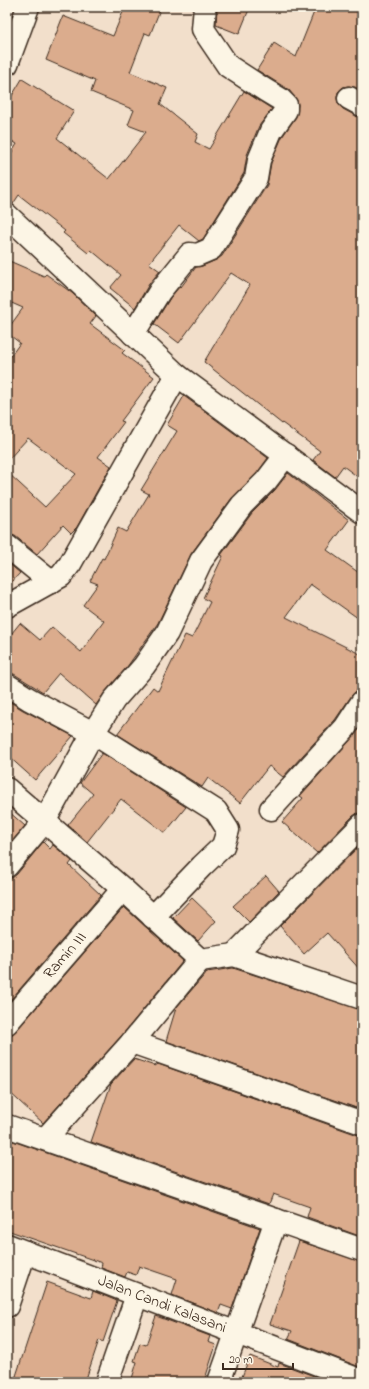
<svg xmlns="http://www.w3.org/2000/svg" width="369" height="1389" font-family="'Indie Flower',sans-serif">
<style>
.building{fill:#dbac8d;stroke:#3b2a1e}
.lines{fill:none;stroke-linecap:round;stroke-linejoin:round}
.minor-casing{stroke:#3b2a1e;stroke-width:25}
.minor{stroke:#fcf5e5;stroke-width:22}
.labels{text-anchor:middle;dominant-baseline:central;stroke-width:3.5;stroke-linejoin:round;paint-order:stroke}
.street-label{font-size:16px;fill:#3b2a1e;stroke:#fcf5e5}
</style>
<rect width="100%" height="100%" fill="#f2dfcb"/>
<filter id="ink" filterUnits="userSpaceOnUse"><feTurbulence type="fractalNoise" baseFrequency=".025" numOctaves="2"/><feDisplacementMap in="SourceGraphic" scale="8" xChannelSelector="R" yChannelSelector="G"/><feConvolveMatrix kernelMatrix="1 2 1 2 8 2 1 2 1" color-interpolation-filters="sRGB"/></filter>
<g filter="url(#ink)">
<g class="building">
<path d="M125,7H161L150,35L145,33L130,72L167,88L160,104L198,134L195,142L209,149L244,91L272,109L259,126L247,155L244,173L203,239L199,241L179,225L149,263L160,271L149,284L135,308L110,288L121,275L91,250L88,253L63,233L65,231L19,195L13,204L7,203V160L17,144L7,138V104L22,79L74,111L57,138L109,179L146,132L128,125L134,110L91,92L95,81L46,60L63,16L113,36Z"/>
<path d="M217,7H250L239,34L216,25Z"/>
<path d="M316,7H362V91L355,87L348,86L343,87L338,92L337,98L338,104L343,109L356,116L362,117V480L343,466L335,477L313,460L320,451L282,423V424L204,362L250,285L231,273L179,343L154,324L170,298L180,286L181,287L196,267L202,266L216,260L222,256L267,185L271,163L282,137L296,117L298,105L297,100L289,90L257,70L274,43L296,57Z"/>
<path d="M7,260L44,276L46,274L72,293L96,316L90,324L125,350L122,353L154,377L121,421L124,422L98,457L111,466L77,527L71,533L63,525L37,554L15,536L7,534V472L45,507L76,474L28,438L7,461V361L20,343L7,333V330L23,308L7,301Z"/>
<path d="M184,396L268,458L257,473L232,498L191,554L158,623L127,667L105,692L96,705L59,673L43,692L14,674L7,673V639L20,623L40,640L52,627L81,652L104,621L83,605L98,584L90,581L102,558L104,559L118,528L126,532L149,494L141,490L177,431L167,425Z"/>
<path d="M288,473L349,520L327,550L362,575V621L310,584L286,617L362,655V690L356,691L352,695L335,720L283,777L269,766L240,803L208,778L202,787L117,734L153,687L158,691L185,635L192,638L210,602L203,598L223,556L221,555L252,513L275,490Z"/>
<path d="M7,562L20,573L7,587Z"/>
<path d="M7,700L23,710L73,736L35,780L7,755Z"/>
<path d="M362,725V813H358L353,816L317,853L282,822L303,798L300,796L354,736Z"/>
<path d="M102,753L186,807L165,833L121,799L87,842L68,825L93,794L80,783Z"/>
<path d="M7,810L25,826L7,847Z"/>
<path d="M43,842L50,849L53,845L72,861L69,865L101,895L7,1004V878H12L17,874Z"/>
<path d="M362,843V972L327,933L304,954L280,926Z"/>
<path d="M266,876L279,891L249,922L233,906Z"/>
<path d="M192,898L216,921L198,941L173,918Z"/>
<path d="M124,907L183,961L123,1034L43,1123L7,1090V1035H11L16,1031Z"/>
<path d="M233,968L362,1010V1110L166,1041L176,1008L207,972Z"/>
<path d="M134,1059L155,1066L158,1064L358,1135H362V1237L307,1217L310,1207L273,1194L269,1204L91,1142L111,1084Z"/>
<path d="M7,1139L260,1228L232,1309L221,1305L218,1313L172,1295L177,1279L139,1266L136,1275L127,1272L125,1277L101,1268L102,1263L7,1230Z"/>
<path d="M299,1241L362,1262V1368L288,1339L292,1331L270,1324Z"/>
<path d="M47,1282L91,1298L93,1291L117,1301L103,1342L99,1340L85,1382H14Z"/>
<path d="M156,1316L210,1336L208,1342L216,1345L204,1382H131L137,1362L134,1361L140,1343L146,1345Z"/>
<path d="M250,1356L278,1367L279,1363L330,1382H240Z"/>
</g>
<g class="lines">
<defs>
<g id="minor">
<path d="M7,64L28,7"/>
<path d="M349,98L362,105"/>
<path d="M7,215L177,375L362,512"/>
<path d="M133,334L160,291L190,254L197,255L211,249L256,178L259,160L271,131L286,110V105L280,99L265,90L228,66L203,29L205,7"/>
<path d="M7,546L51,582"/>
<path d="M7,606L61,576L70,564L177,375"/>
<path d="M7,685L29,699L93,733L216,811L228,830L223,846L202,866L153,917"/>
<path d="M7,789L123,889L200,960L132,1042L45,1139"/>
<path d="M271,809L345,728L362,702"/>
<path d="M7,866L44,822L93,733L114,700L144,666L167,633L201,561L242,505L266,481L286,455"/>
<path d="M234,955L362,825"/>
<path d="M200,960L234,955L362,998"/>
<path id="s1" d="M7,1023L123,889"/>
<path d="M132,1042L362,1123"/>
<path d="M7,1126L362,1250"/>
<path id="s2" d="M7,1245L362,1381"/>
<path d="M7,1306L25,1252"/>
<path d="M107,1382L137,1295"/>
<path d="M219,1382L276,1220"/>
</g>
</defs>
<use href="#minor" class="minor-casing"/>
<use href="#minor" class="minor"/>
</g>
</g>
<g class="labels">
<g class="street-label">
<text stroke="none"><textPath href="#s1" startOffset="89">Ramin III</textPath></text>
<text stroke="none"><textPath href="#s2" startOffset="166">Jalan Candi Kalasani</textPath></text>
</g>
</g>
<rect width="369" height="1389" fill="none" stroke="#fcf5e5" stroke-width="24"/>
<rect x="12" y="12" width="345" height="1365" fill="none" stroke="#3b2a1e" stroke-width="1.5" filter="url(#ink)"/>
<path d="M223 1363v6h70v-6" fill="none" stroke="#3b2a1e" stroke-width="2"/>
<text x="229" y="1363" font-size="12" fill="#3b2a1e" stroke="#fcf5e5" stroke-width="3" paint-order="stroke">20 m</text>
</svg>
